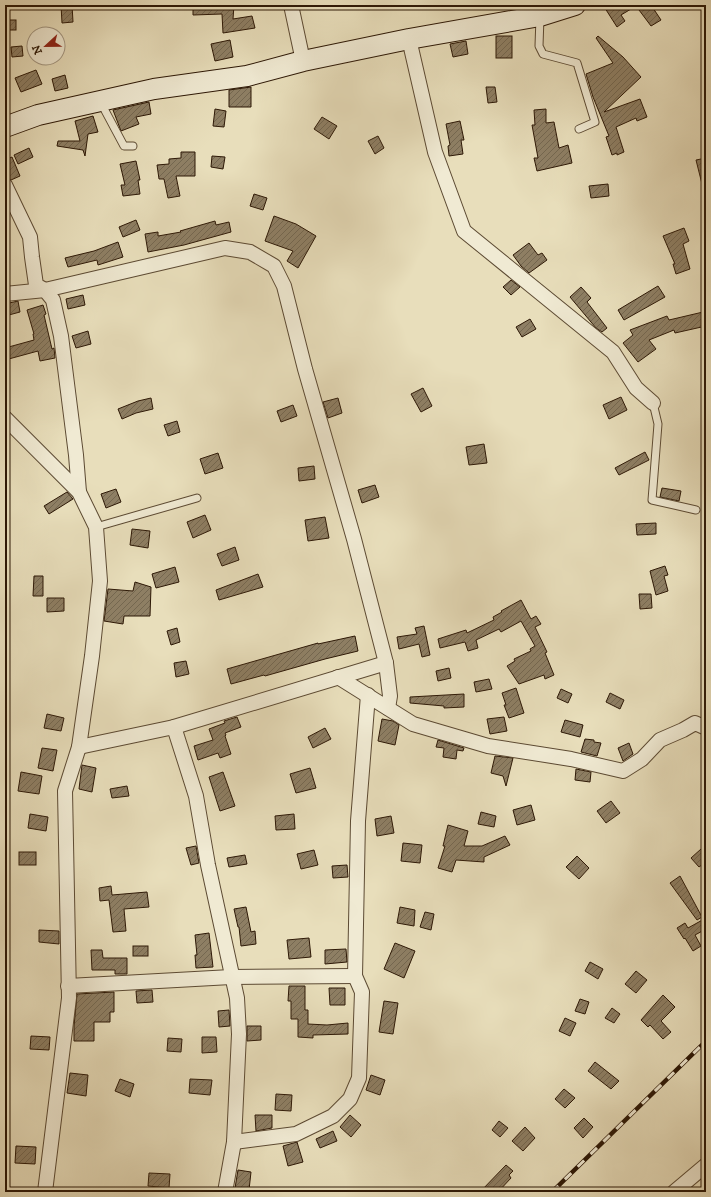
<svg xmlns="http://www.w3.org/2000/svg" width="711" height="1197" font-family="'IM FELL DW Pica',serif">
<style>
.building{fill:url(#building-hatch);stroke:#2d1806}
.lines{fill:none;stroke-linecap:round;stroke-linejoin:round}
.service-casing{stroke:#5c4a33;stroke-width:9}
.minor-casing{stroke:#5c4a33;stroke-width:16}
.secondary-casing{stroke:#2d1806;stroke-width:22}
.service{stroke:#f0ead3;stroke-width:7}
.minor{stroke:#f0ead3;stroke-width:14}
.secondary{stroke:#f0ead3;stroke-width:20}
.rail-casing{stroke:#2d1806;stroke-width:4.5}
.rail{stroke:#f0ead3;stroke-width:3;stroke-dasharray:9;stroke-linecap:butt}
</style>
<defs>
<pattern id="building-hatch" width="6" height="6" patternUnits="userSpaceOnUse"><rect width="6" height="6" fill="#8e7f64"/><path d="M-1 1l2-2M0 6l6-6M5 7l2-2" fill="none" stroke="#746750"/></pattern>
</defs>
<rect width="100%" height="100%" fill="#e8debb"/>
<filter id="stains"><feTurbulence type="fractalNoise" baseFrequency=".005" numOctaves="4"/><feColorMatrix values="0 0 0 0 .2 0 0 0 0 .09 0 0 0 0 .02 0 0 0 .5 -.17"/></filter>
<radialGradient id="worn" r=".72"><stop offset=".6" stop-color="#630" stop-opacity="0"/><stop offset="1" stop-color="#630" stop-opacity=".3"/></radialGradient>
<g class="building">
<path d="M61,5H72L73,22L62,23Z"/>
<path d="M193,5H234L233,19L252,16L255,28L223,33L222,14L193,15Z"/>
<path d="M603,5H651L661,20L651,26L636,6L621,15L625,21L617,27Z"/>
<rect x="5" y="20" width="11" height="10"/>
<rect x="496" y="36" width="16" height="22"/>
<path d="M598,36L623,57L641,77L604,112L640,99L647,117L637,121L636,118L616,127L624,152L617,155V153L612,155L606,137L609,136L593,97L586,74L613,63L596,38Z"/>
<path d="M230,40L233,57L215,61L211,44Z"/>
<path d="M466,41L468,54L453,57L450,44Z"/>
<path d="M22,46L23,56L12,57L11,47Z"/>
<path d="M36,70L42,84L21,92L15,78Z"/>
<path d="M65,75L68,88L55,91L52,79Z"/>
<path d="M251,87V107H229V90Z"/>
<path d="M486,87H495L497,102L488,103Z"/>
<path d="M149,102L151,114L136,117L139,124L121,131L113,110Z"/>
<path d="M215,109L226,111L224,127L213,126Z"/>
<path d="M546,109V123L554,122L559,148L568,145L572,163L537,171L534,158H538L532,125H535L534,110Z"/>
<path d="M93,116L98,132L88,134L85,156L83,150L57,146L58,141H80L75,121Z"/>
<path d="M322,117L337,126L329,139L314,129Z"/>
<path d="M460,121L464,140H461L463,154L449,156L448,146L450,145L446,124Z"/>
<path d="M378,136L384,148L375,154L368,141Z"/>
<path d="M29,148L33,157L18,164L14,155Z"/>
<path d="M181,152H195V176H176L180,196L168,198L164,179H159L157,165L169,164V159L181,158Z"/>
<path d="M212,156L225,157L223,169L211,167Z"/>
<path d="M12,157L20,176L11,180L5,177V160Z"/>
<path d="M706,158V187L703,188L696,160Z"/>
<path d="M136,161L140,180H138L140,194L123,196L121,185H125L120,164Z"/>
<path d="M608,184L609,196L591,198L589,186Z"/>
<path d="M254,194L267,198L263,210L250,206Z"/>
<path d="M274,216L296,224L316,236L298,268L287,261L293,251L265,241Z"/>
<path d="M136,220L140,230L123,237L119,227Z"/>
<path d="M215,221L216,225L229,222L231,232L184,245L148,252L145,234L158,232V236L181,232L180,231Z"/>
<path d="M684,228L689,241L683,244L690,269L676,274L673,264H675L663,236Z"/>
<path d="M118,242L123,257L98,265L97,260L68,267L65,258L94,251Z"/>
<path d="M529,243L538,255L542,253L547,260L529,273L521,266L513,255Z"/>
<path d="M511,280L520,287L511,295L503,287Z"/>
<path d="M658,286L665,297L624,320L618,310Z"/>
<path d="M581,287L591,298L587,302L607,328L602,332L596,328L570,297Z"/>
<path d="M83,295L85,305L68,309L66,299Z"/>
<path d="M18,301L20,312L5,316V304Z"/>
<path d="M43,305L46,314L44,315L52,349L54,348L55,358L40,361L38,351L5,360V348L34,340L33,334H34L27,310Z"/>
<path d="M703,312L706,326L675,333L674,330L649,340L656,349L638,362L623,343L633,335L630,330L667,316L669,320Z"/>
<path d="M530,319L536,329L522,337L516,327Z"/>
<path d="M88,331L91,344L76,348L72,336Z"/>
<path d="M423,388L432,406L421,412L411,394Z"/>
<path d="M621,397L627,410L609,419L603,405Z"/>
<path d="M151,398L153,409L136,413L122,419L118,409L138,401Z"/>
<path d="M338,398L342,413L328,418L323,402Z"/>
<path d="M293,405L297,416L281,422L277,411Z"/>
<path d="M177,421L180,432L168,436L164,425Z"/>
<path d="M484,444L487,463L469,465L466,447Z"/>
<path d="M645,452L649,460L619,475L615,468Z"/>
<path d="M218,453L223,468L205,474L200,459Z"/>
<path d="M314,466L315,479L299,481L298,468Z"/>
<path d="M375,485L379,497L362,503L358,490Z"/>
<path d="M662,488L681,491L679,501L660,497Z"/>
<path d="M116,489L121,502L106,508L101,494Z"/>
<path d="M67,492L73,499L49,514L44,506Z"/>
<path d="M205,515L211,530L193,538L187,522Z"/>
<path d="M325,517L329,538L308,541L305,520Z"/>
<path d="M656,523V534L637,535L636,524Z"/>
<path d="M132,529L150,531L148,548L130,545Z"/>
<path d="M235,547L239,560L222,566L217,554Z"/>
<path d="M665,566L668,575L664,576L668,591L656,595L650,571Z"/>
<path d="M175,567L179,582L156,588L152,574Z"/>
<path d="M258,574L263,587L219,600L216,590Z"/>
<path d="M34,576H43V596H33Z"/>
<path d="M135,582L151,587L150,616H124L123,624L104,621L108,589L133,591Z"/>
<path d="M639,594H651L652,608L640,609Z"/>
<path d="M47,598H64V611L47,612Z"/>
<path d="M521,600L531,619L536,616L541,624L535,627L547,652L545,653L554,675L545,679L544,675L519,684L507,666L515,661L514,659L531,651L530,649L535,646L521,621L501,632L499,629L476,640L478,648L468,651L465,642L440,648L438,639L466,630L467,633L494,620L493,617L502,612L501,611Z"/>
<path d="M424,626L430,655L422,657L419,644L399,649L397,637L417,634L415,628Z"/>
<path d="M177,628L180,642L171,645L167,631Z"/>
<path d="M355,636L358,651L325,659L265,676L264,675L231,684L227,669L318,643V644Z"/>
<path d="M186,661L189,674L176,677L174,663Z"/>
<path d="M449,668L451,678L438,681L436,671Z"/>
<path d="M489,679L492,689L476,692L474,682Z"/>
<path d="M516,688L524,713L509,718L504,705H506L502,693Z"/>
<path d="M561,689L572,694L568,703L557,698Z"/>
<path d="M610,693L624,700L620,709L606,702Z"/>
<path d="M464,694V707L444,708V706L410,703V697Z"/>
<path d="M47,714L64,718L61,731L44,728Z"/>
<path d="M237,717L241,727L225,733L226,735L225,736L231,754L220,758L218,753L198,760L194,746L213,740L209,729L225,723L224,721Z"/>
<path d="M504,717L507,731L490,734L487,719Z"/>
<path d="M382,719L393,721L399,725L395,745L378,741Z"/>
<path d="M565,720L583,725L580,737L561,732Z"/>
<path d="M325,728L331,739L313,748L308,737Z"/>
<path d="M585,739L594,740V742L601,743L597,756L581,752Z"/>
<path d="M438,740L464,748L463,751L457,750L456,759L443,757L444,748L436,747Z"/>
<path d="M629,743L633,754L623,761L618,748Z"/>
<path d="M42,748L57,750L53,771L38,768Z"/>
<path d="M495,756L513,758L506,786L503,776L491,773Z"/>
<path d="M82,765L96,768L92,792L79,789Z"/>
<path d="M310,768L316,788L296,793L290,774Z"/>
<path d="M576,769L591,772L590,782L575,780Z"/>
<path d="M21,772L42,776L39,794L18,791Z"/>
<path d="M223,772L235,806L220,811L209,777Z"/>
<path d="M127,786L129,796L112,798L110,789Z"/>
<path d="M611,801L620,813L606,823L597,811Z"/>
<path d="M531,805L535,820L517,825L513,810Z"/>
<path d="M481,812L496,816L494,827L478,824Z"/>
<path d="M30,814L48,817L46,831L28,828Z"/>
<path d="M294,814L295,829L276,830L275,816Z"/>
<path d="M391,816L394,833L377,836L375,819Z"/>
<path d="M448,825L468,831L464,846H482L505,836L510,845L484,857V862L456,860L452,872L438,868L445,846H443Z"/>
<path d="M403,843L422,845L420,863L401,861Z"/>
<path d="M196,846L199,863L191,865L186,848Z"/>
<path d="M701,849L706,855V862L699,867L691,858Z"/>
<path d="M314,850L318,865L301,869L297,854Z"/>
<rect x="19" y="852" width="17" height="13"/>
<path d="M245,855L247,864L229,867L227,858Z"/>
<path d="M577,856L589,868L579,879L566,867Z"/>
<path d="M347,865L348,877L333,878L332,866Z"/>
<path d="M680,876L702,917L697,920L670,883Z"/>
<path d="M111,886L112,895L147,892L149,907L124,909L126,931L113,932L109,900L100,901L99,888Z"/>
<path d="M246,907L251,932L255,931L256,944L241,946L239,927H238L234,909Z"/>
<path d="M400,907L415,910L414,926L397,923Z"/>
<path d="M425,912L434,914L431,930L420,927Z"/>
<path d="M706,918V929L695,935L701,946L693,951L685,938L684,939L677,928L685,923L688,928Z"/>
<path d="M39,930L59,931V944L39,942Z"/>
<path d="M209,933L213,967L196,968L195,955H197L195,935Z"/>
<path d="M309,938L311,957L289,959L287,940Z"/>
<path d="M395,943L415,951L404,978L384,969Z"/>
<rect x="133" y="946" width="15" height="10"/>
<path d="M346,949L347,962L325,964V950Z"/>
<path d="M91,950H102L103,958H127V974H115V970H92Z"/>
<path d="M590,962L603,969L598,979L585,971Z"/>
<path d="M636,971L647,980L636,993L625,984Z"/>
<path d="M289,986H305V1010H308V1024L327,1025L348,1023V1034L313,1035V1038L298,1037V1019H291V1001H288Z"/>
<path d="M329,988H345V1005H330Z"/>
<path d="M152,990L153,1002L137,1003L136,991Z"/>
<path d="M114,992V1012H110V1022H94V1041H74V1026L77,994Z"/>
<path d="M663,995L675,1007L661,1021L671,1032L663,1039L650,1025L648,1027L641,1020Z"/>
<path d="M580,999L589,1002L585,1014L575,1011Z"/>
<path d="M384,1001L398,1003L393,1034L379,1032Z"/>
<path d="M612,1008L620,1014L614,1023L605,1018Z"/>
<path d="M229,1010L230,1026L219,1027L218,1011Z"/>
<path d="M565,1018L576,1023L570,1036L559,1031Z"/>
<path d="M247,1026H261V1040L247,1041Z"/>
<path d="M31,1036L50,1037L49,1050L30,1049Z"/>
<path d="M202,1037H216L217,1052L202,1053Z"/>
<path d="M168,1038L182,1039L181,1052L167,1051Z"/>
<path d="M595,1062L619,1081L611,1089L588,1071Z"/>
<path d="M70,1073L88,1075L86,1096L67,1093Z"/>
<path d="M371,1075L385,1080L380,1095L366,1090Z"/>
<path d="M120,1079L134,1084L130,1097L115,1091Z"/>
<path d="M190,1079L212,1080L210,1095L189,1093Z"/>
<path d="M564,1089L575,1098L565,1108L555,1099Z"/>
<path d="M276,1094L292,1095L291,1111L275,1110Z"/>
<path d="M255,1115H272V1128L256,1131Z"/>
<path d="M350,1115L361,1125L351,1137L340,1127Z"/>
<path d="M584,1118L593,1127L583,1138L574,1128Z"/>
<path d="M499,1121L508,1128L500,1137L492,1130Z"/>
<path d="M525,1127L535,1138L523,1151L512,1141Z"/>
<path d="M333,1131L337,1141L320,1148L316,1139Z"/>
<path d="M297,1142L303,1162L288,1166L283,1146Z"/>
<path d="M16,1146L36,1147L35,1164L15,1163Z"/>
<path d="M506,1165L513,1171L509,1175L511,1178L498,1192H480Z"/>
<path d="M238,1170L251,1172L249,1190L235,1188Z"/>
<path d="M149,1173L170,1174L169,1188L148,1186Z"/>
</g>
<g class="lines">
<defs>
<g id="service">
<path d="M540,17L539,46L543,54L577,63L595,122L579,129"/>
<path d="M101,103L124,146H133"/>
<path d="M653,403L658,424L652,500L696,510"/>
<path d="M96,527L197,498"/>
</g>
<g id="minor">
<path d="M291,5L303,61"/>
<path d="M409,39L435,152L464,231L613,352L636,388L653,403"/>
<path d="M5,185L30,237L32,257L36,285L45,290L53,300L61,336L76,455L79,492"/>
<path d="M5,294L45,290L225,248L250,252L274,266L284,286L305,369L354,539L386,663L174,727"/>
<path d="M5,418L79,492L96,527L100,581L92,656L79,747L65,791L69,998L45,1192"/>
<path d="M386,663L390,696L388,708"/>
<path d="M338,677L413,724L488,746L571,759L623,771L642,759L660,740L683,730L695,723L706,728"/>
<path d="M79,747L174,727L196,796L208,865L237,998L239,1034L234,1142L225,1192"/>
<path d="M68,986L231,977L355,976"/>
<path d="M234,1142L296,1134L333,1116L350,1099L359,1078L362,992L355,976L358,821L368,695"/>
<path d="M674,1192L706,1165"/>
</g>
<path id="secondary" d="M5,127L38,115L154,89L247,76L303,61L409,39L540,16L575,5"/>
</defs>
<use href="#service" class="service-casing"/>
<use href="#minor" class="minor-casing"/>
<use href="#secondary" class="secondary-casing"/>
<use href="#service" class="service"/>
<use href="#minor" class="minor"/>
<use href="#secondary" class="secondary"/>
<defs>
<path id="rail" d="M552,1192L706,1041"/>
</defs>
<use href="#rail" class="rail-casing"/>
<use href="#rail" class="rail"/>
</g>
<rect width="711" height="1197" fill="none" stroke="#e8debb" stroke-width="20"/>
<rect x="6" y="6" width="699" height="1185" fill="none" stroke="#2d1806" stroke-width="2"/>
<rect x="10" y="10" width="691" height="1177" fill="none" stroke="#2d1806"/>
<g transform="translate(46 46) rotate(248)"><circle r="19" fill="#f0ead3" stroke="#a29681"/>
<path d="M0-3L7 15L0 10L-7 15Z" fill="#8f2418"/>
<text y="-6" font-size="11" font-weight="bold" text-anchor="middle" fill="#2d1806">N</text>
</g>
<rect width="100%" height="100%" filter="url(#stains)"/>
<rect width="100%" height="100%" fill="url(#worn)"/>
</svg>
